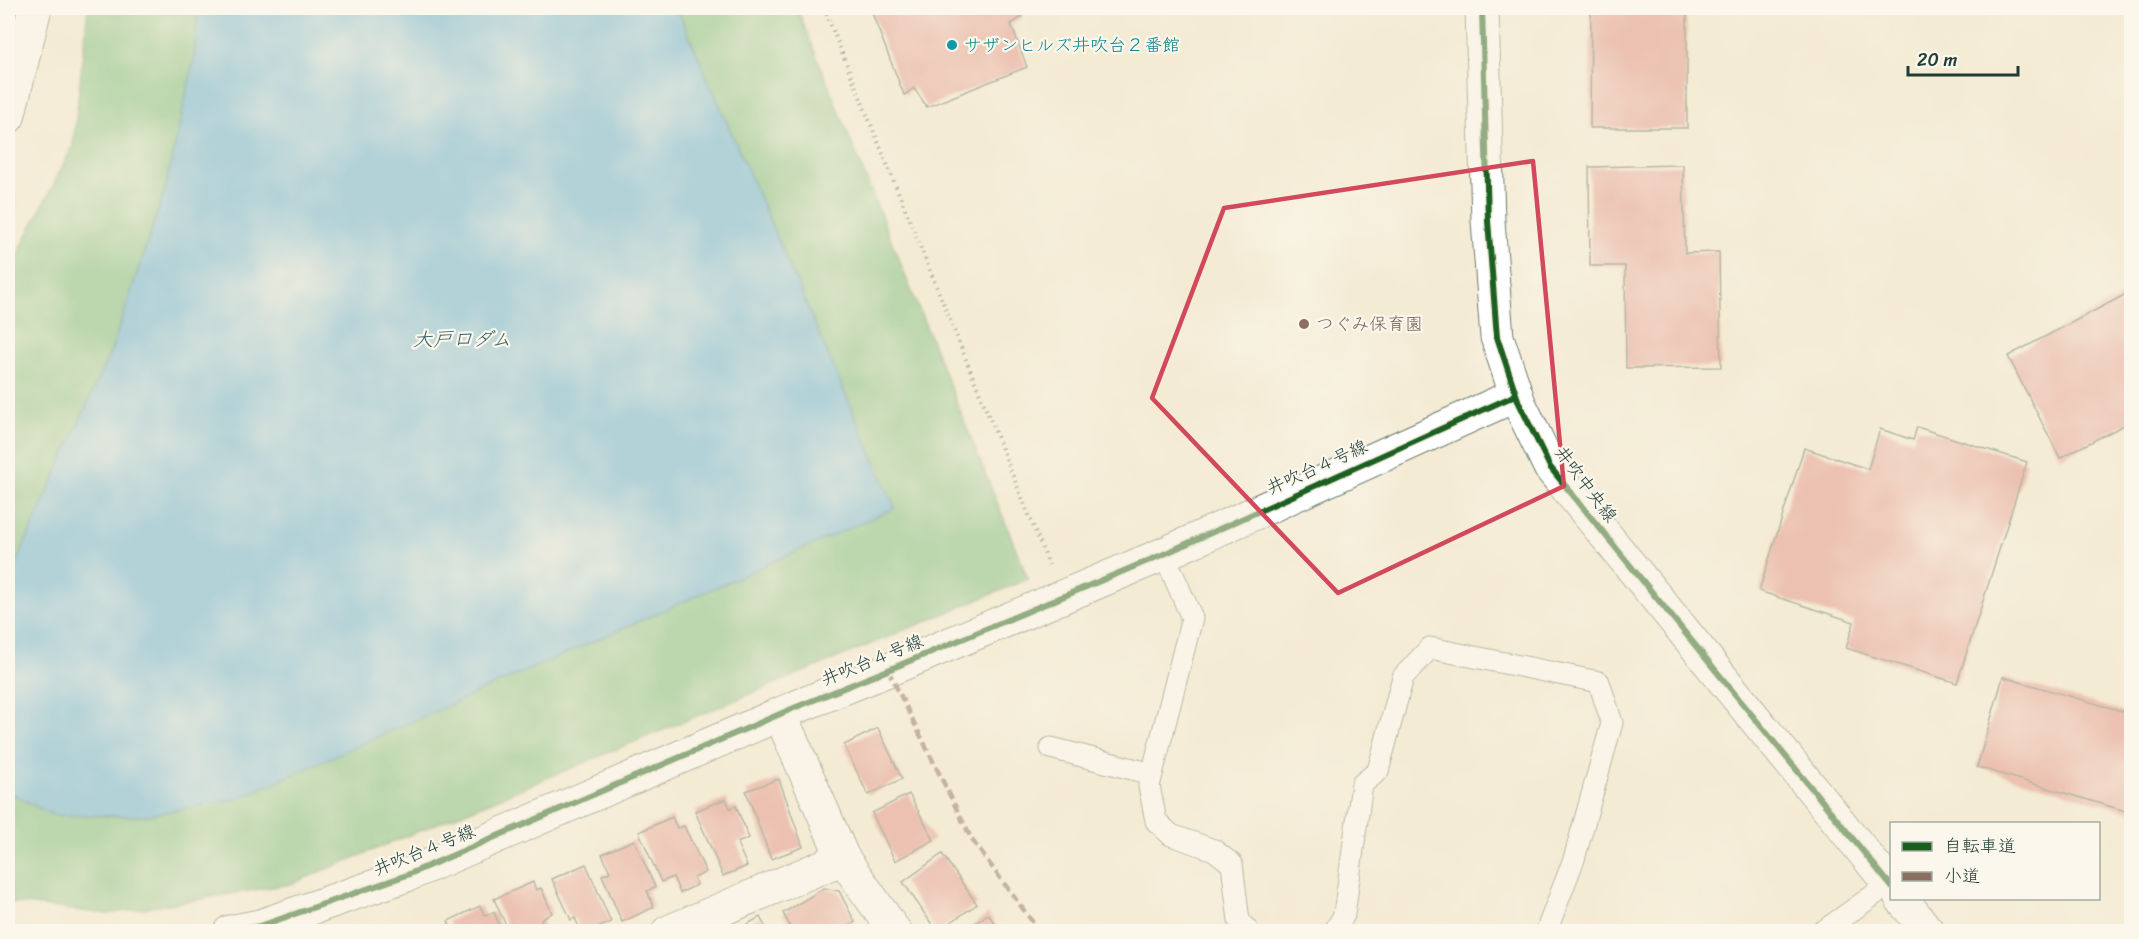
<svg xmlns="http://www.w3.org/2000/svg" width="2139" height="939" font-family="Sriracha,'Klee One',sans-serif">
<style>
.forest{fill:#78be81;stroke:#4c7e5a;stroke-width:1.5}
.water{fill:#63b3dd;stroke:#417888;stroke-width:1.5}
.building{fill:#e28e88}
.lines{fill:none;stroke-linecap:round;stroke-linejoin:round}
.service-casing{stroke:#6a7a6c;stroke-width:23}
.minor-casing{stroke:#6a7a6c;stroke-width:35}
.tertiary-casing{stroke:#6a7a6c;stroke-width:35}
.path{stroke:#6a7a6c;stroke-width:4;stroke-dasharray:1.5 4.5;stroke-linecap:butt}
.service{stroke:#fff;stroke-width:21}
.minor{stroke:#fff;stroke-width:33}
.tertiary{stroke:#fff;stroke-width:33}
.quiet{stroke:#8d6e63;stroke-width:4.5;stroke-dasharray:9 4.5;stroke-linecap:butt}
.cycleway-casing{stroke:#fbf7ec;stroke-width:10}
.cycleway{stroke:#1b5e20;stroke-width:6}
.marked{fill:none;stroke:#d1495b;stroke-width:4.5;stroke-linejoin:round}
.culture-dot{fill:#0f9aa8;stroke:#fbf7ec;stroke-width:2}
.education-dot{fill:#8d6e63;stroke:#fbf7ec;stroke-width:2}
.labels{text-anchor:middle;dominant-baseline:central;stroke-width:4.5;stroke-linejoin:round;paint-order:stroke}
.culture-label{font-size:18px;fill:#0d838f;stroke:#fbf7ec;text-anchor:start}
.education-label{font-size:18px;fill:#785e54;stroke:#fbf7ec;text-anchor:start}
.street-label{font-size:18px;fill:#1f3d34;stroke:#fbf7ec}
.water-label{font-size:20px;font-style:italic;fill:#336067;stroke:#fbf7ec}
</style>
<rect width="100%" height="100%" fill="#fbf7ec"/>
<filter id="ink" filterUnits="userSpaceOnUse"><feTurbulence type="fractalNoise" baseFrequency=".0167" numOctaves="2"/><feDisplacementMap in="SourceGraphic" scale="12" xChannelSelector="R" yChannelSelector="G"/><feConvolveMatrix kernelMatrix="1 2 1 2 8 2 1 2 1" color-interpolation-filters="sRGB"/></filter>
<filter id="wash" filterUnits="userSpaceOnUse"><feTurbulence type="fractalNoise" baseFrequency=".008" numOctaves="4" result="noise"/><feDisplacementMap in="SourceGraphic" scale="24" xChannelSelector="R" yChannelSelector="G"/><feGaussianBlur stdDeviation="1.35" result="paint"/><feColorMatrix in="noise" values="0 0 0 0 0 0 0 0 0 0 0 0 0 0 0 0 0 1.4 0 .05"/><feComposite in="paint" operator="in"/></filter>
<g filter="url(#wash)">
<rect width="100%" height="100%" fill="#f4ebd4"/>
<g class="forest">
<path d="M88,8H198L194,60L165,190L113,346L8,582V273L73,146Z"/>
<path d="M677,8H797L1028,579L291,884L108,914L8,902V792L53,815L143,816L895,508Z"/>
</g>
<path class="water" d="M198,8H677L895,508L237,799L143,816L53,815L8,792V582L113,346L165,190L194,60Z"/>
<g id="blocks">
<g class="building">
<path d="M870,8H1018L1022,17L1011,24L1027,67L927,107L914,88L904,95Z"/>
<path d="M1591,8H1687V128H1590Z"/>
<path d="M1683,165L1685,253L1719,252L1721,367L1626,368L1625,266H1590L1589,167Z"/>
<path d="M2132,291V421L2060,458L2008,356Z"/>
<path d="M1917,427L2027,462L1957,683L1846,648L1854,622L1759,591L1804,448L1868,469L1880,429L1913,440Z"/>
<path d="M2003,677L2132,714V813L1977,767Z"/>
<path d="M878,728L902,779L868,795L844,745Z"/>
<path d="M779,779L803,847L771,859L746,791Z"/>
<path d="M909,794L934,840L895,861L872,813Z"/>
<path d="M726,799L730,808L736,806L749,838L737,843L747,866L723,876L695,811Z"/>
<path d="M672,817L677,828L684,826L706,872L694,878L697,885L680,893L673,877L661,882L639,832Z"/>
<path d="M634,840L655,887L647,891L654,907L622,922L602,875L610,872L602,854Z"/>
<path d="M942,854L977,904L937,932L903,882Z"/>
<path d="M586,864L611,922L589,932H581L575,918L571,920L552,879Z"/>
<path d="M533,882L536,890L541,888L552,913L541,919L546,932H509L494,899Z"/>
<path d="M824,888L839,891L855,922L840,932H793L783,913Z"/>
<path d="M480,906L485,916L494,912L502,932H453L448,921Z"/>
<path d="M988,914L1001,932H963Z"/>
<path d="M760,917L768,932H733Z"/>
<path d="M442,925L444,932H428Z"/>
<path d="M728,926L731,932H717Z"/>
</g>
</g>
</g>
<g filter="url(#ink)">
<use href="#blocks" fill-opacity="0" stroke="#6a7a6c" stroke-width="1.5"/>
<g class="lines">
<defs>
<g id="service">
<path d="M1164,554L1192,618L1149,786L1156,821L1171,835L1214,850L1232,864L1239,921L1249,932"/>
<path d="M1051,748L1152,774"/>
<path d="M1334,932L1344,915L1362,784L1378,771L1403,677L1430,648L1599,682L1612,723L1574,859L1546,932"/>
<path d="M1822,932L1889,884"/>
</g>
<g id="minor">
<path d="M780,714L843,858L895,932"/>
<path d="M668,932L843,858"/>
</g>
<g id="tertiary">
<path d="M1482,8L1488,221L1497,337L1519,403L1550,467L1892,887"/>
<path d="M8,117L35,8"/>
<path d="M1901,898L1928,932"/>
<path d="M230,932L260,926L407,875L794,708L888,670L1164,554L1516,395"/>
</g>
</defs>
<use href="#service" class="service-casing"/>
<use href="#minor" class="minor-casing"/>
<use href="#tertiary" class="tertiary-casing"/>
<path class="path" d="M824,8L1049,565"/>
<use href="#service" class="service"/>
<use href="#minor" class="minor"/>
<use href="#tertiary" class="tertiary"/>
<path class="quiet" d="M888,670L972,840L1040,932"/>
<defs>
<g id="cycleway">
<path d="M1482,8L1488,221L1497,337L1519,403L1550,467L1892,887"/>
<path d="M230,932L260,926L407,875L794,708L888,670L1164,554L1516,395"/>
</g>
</defs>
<use href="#cycleway" class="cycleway-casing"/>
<use href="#cycleway" class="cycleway"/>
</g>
</g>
<path d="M0 0H2139V939H0ZM1533,161L1564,486L1338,593L1152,398L1224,208Z" fill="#f4ebd4" fill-opacity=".55" fill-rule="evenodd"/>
<path class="marked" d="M1533,161L1564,486L1338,593L1152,398L1224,208Z"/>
<circle class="culture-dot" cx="952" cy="45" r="6"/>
<circle class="education-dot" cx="1304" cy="324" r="6"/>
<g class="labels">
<g class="culture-label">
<text x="964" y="45">サザンヒルズ井吹台２番館</text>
</g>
<g class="education-label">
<text x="1316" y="324">つぐみ保育園</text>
</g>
<g class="street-label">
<text transform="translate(1317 467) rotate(-24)">井吹台４号線</text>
<text transform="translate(1586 484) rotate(53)">井吹中央線</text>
<text transform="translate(872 660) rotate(-22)">井吹台４号線</text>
<text transform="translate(424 850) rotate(-22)">井吹台４号線</text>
</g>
<g class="water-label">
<text x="462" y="339">大戸口ダム</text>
</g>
</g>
<rect width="2139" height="939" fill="none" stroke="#fbf7ec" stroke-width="30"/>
<rect x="1890" y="822" width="210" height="78" fill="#fbf7ec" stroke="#a3ada2" stroke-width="1.5"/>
<rect x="1902" y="842" width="30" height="9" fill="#1b5e20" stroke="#a3ada2" stroke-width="1.5"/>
<text x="1944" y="852" font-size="18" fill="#1f3d34">自転車道</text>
<rect x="1902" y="872" width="30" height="9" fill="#8d6e63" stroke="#a3ada2" stroke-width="1.5"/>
<text x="1944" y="882" font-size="18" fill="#1f3d34">小道</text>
<path d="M1908 66v9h110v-9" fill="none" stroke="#1f3d34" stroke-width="3"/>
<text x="1917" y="66" font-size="18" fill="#1f3d34" stroke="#fbf7ec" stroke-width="4.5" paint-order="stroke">20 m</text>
</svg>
